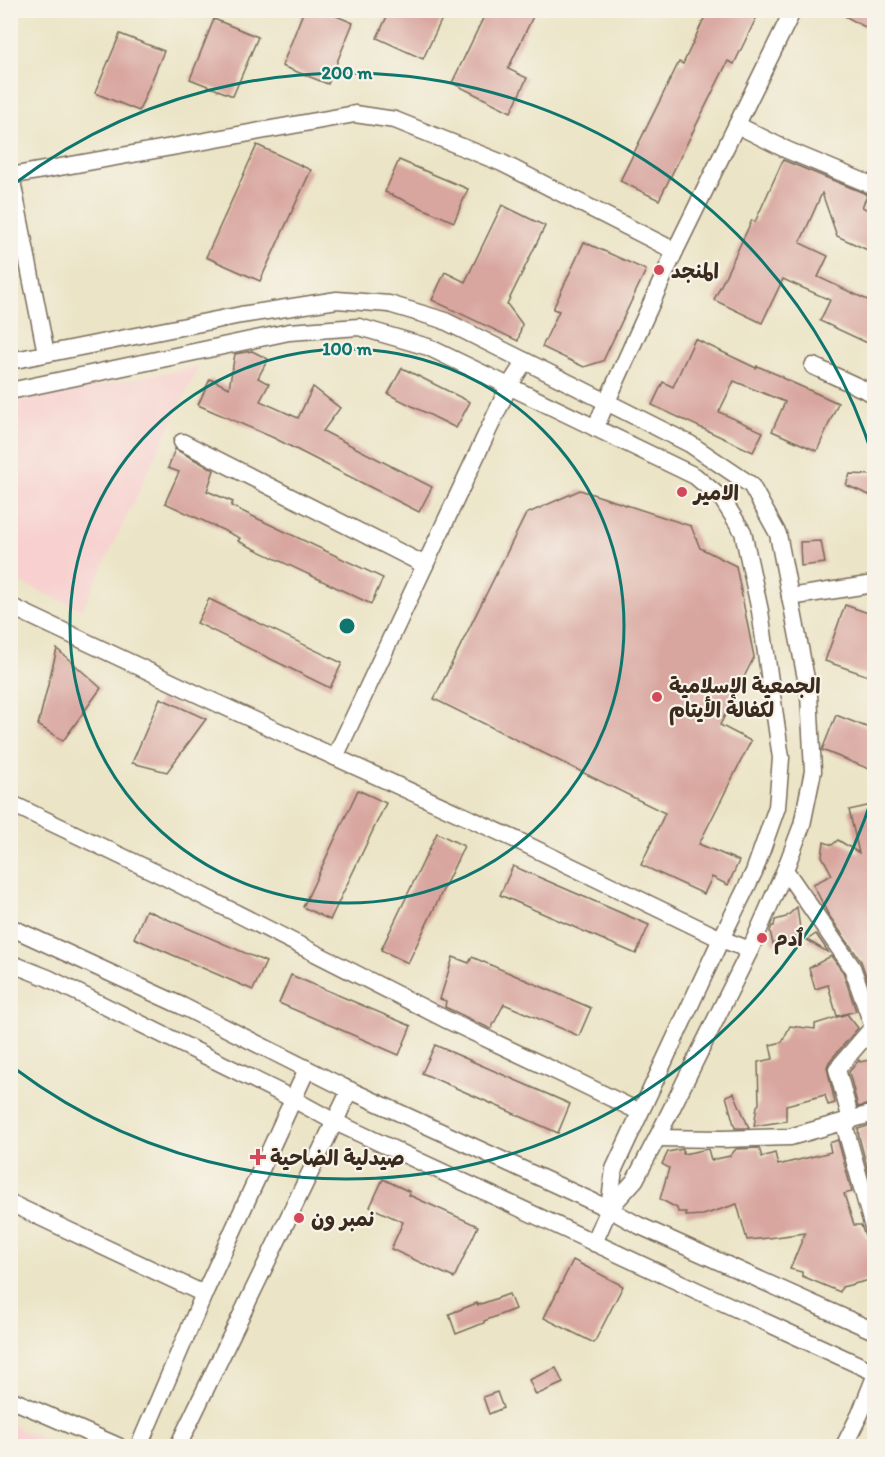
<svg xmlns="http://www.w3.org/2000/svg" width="885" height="1457" font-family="Itim,'Playpen Sans Arabic',sans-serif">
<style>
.built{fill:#f7d0cf}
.building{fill:#d8a69f}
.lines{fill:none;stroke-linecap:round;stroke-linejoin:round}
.street-casing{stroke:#796b59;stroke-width:19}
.street{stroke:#fff;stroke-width:16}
.ring{fill:none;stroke:#0f766e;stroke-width:3}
.poi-dot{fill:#d1495b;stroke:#f7f3e8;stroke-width:2}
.labels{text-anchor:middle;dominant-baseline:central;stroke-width:4.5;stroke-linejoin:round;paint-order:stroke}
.poi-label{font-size:21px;font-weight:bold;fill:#3b2a1e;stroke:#f7f3e8;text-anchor:start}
.centre{fill:#0f766e;stroke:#f7f3e8;stroke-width:3}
.ring-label{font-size:18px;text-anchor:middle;font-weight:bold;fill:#0f766e;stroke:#f7f3e8;stroke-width:4.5;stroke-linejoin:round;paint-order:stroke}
</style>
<rect width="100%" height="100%" fill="#f7f3e8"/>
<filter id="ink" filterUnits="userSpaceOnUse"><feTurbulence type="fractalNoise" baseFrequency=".0167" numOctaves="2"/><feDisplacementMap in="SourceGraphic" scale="12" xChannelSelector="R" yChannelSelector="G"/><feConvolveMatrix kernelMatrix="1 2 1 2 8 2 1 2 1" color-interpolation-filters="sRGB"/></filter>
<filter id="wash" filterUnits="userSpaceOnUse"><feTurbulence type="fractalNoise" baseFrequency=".008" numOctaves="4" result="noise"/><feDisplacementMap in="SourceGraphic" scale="24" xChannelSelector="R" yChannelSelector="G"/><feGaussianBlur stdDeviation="1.35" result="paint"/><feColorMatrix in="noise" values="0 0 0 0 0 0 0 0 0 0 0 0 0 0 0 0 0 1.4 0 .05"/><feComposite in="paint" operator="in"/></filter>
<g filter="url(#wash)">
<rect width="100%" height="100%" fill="#ebe4c6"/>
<g class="built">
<path d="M199,366L82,610L11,578V403Z"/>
<path d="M10,1425H11L56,1446H11Z"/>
</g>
<g id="blocks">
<g class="building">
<path d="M304,10H322L353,23L328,84L282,66Z"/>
<path d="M390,10H446L423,59L377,38Z"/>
<path d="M487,10H536L508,69L527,78L511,112L452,83Z"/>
<path d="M708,10H760L734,64L728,61L659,200L620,181L679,62L683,64Z"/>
<path d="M834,10H874V32Z"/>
<path d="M214,19L258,37L233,96L190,79Z"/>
<path d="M120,34L164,51L139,111L95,93Z"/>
<path d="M257,145L311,170L260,281L206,257Z"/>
<path d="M399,160L468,189L454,222L385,192Z"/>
<path d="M783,160L864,193L867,196L862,207L874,213V253L837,236L822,193L800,243L828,256L818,277L874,303V346L820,321L830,300L783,279L762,323L714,300L752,220L755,222Z"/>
<path d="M502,205L545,226L507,304L522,324L518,341L432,300L445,272L465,282Z"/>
<path d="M584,242L646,270L603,361L584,367L542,347L559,311L553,309Z"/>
<path d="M695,339L756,368L757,366L783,377L782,378L838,403L817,451L772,431L785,402L734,381L719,412L763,432L753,452L652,405L663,382L673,387Z"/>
<path d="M252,351L268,359L258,378L269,384L260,401L298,418L313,387L340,408L323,431L432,487L419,512L274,438L198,405L210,379L229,388L235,354Z"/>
<path d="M402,368L470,402L456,428L388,394Z"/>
<path d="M175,449L214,470L207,491L233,502L231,506L383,578L371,604L238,541L240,538L165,503L179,472L168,468Z"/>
<path d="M850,474L874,475V497L846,485Z"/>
<path d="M580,490L691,526L700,548L736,566L754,657L720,725L751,741L699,844L739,861L728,885L712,877L704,894L641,865L665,813L434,699L526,514Z"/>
<path d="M821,541L825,563L801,566L800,542Z"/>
<path d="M209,599L342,663L330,688L197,623Z"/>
<path d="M845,605L874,615V678L825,661Z"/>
<path d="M57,649L101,688L63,741L38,725Z"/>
<path d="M160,698L206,719L167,772L132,763Z"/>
<path d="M836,715L874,730V771L822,750Z"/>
<path d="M358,790L386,803L330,920L303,907Z"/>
<path d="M867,806L874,811V999L861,961L828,914L813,884L832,875L822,856L824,842L832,845L838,840L859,853L849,810Z"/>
<path d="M437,833L464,846L408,963L381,950Z"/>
<path d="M513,866L649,925L636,954L500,895Z"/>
<path d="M797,907L801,936L773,944L770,931L772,926H774L775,920L786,917Z"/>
<path d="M146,910L266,962L253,990L134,938Z"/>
<path d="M816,934L829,953L807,940Z"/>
<path d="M831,956L843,972L856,1011L837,1016L828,985L815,989L809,968Z"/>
<path d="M453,957L469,963L472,957L591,1008L579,1036L504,1004L491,1029L445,1007L446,1001L440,999Z"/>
<path d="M291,975L411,1026L399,1055L279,1003Z"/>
<path d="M847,1014L858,1028L829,1062L827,1067L835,1103L828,1105L825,1095L786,1105V1121L754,1126L757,1106L759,1104L758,1062L773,1059L770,1045L782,1042L790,1026L815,1029V1024Z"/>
<path d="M435,1045L570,1104L558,1133L422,1073Z"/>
<path d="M874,1059V1103L858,1107L849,1072L859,1060L860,1062Z"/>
<path d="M734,1093L749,1128H735L726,1096Z"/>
<path d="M874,1124V1186H872L858,1133H859L858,1129Z"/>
<path d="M838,1140L852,1192L844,1194L854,1225H861L864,1234L869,1240L874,1268V1279L842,1287L840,1292L802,1276V1272L790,1269L805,1233L769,1238L747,1240L737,1204L703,1215L686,1216V1212H678L677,1208L660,1199L669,1168L662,1164L668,1152L683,1149V1154L708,1149L711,1160L730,1156L736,1149L759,1148L762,1157L775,1153L778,1165L831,1152L829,1143Z"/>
<path d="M383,1179L410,1192L409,1195L478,1226L454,1278L391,1249L403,1222L370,1207Z"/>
<path d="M573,1260L623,1286L594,1343L544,1318Z"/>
<path d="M509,1294L515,1309L484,1321V1323L456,1334L449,1314L477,1303L478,1305Z"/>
<path d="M556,1368L563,1383L536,1395L529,1380Z"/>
<path d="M497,1392L503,1408L489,1414L483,1397Z"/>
</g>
</g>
</g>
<g filter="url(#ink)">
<use href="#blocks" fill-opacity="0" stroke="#796b59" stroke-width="1.5"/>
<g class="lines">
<defs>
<g id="street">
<path d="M737,125L787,150L869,184L874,188"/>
<path d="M10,176L355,114L395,120L502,163L675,251"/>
<path d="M11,176L46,353"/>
<path d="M10,361L241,315L337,300L389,304L443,320L557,377L690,444L751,485L778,534L809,694L813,771L802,825L785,870L750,950L657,1138L635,1180L609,1209L594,1243"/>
<path d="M813,366L874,394"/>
<path d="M10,391L289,332L359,327L428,347L695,476L722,499L743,532L760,611L781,758L777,807L754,872L721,939L614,1169L609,1209"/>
<path d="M595,428L675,251L793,10"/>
<path d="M182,442L425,565"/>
<path d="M790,597L874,584"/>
<path d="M10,606L197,694L521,842L721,939L750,950"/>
<path d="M335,757L509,386L525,361"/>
<path d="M10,803L167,878L449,1021L568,1077L640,1112"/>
<path d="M785,870L852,967L873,1027L837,1069L851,1120L845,1127L874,1231"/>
<path d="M10,927L182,1006L343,1087L609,1209L638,1225L874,1331"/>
<path d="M10,963L48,978L293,1099L335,1122L700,1292L874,1372"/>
<path d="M657,1138L722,1139L790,1137L874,1113"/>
<path d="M10,1203L204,1294"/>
<path d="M10,1399L118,1446"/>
<path d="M139,1446L204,1294L307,1069"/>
<path d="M178,1446L350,1090"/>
<path d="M844,1446L860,1414L874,1379"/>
</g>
</defs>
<use href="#street" class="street-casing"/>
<use href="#street" class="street"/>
</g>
</g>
<g class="ring">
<circle cx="347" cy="626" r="277"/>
<path d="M874 792A553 553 0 0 1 14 1068M14 184A553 553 0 0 1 874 460"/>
</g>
<g class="poi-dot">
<circle cx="659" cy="270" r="6"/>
<circle cx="682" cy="492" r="6"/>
<circle cx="657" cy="697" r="6"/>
<circle cx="762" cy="938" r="6"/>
<path d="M255 1148h6v6h6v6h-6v6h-6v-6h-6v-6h6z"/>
<circle cx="299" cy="1218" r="6"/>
</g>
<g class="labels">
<g class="poi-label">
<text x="671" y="270">المنجد</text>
<text x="694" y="492">الامير</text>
<text x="669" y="685">الجمعية الإسلامية<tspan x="669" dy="24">لكفالة الأيتام</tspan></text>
<text x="774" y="938">ٱدم</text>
<text x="270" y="1157">صيدلية الضاحية</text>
<text x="311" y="1218">نمبر ون</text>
</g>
</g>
<circle cx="347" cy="626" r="9" class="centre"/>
<g class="ring-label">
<text x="347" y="79">200 m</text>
<text x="347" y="355">100 m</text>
</g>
<rect width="885" height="1457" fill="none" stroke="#f7f3e8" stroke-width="36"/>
</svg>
